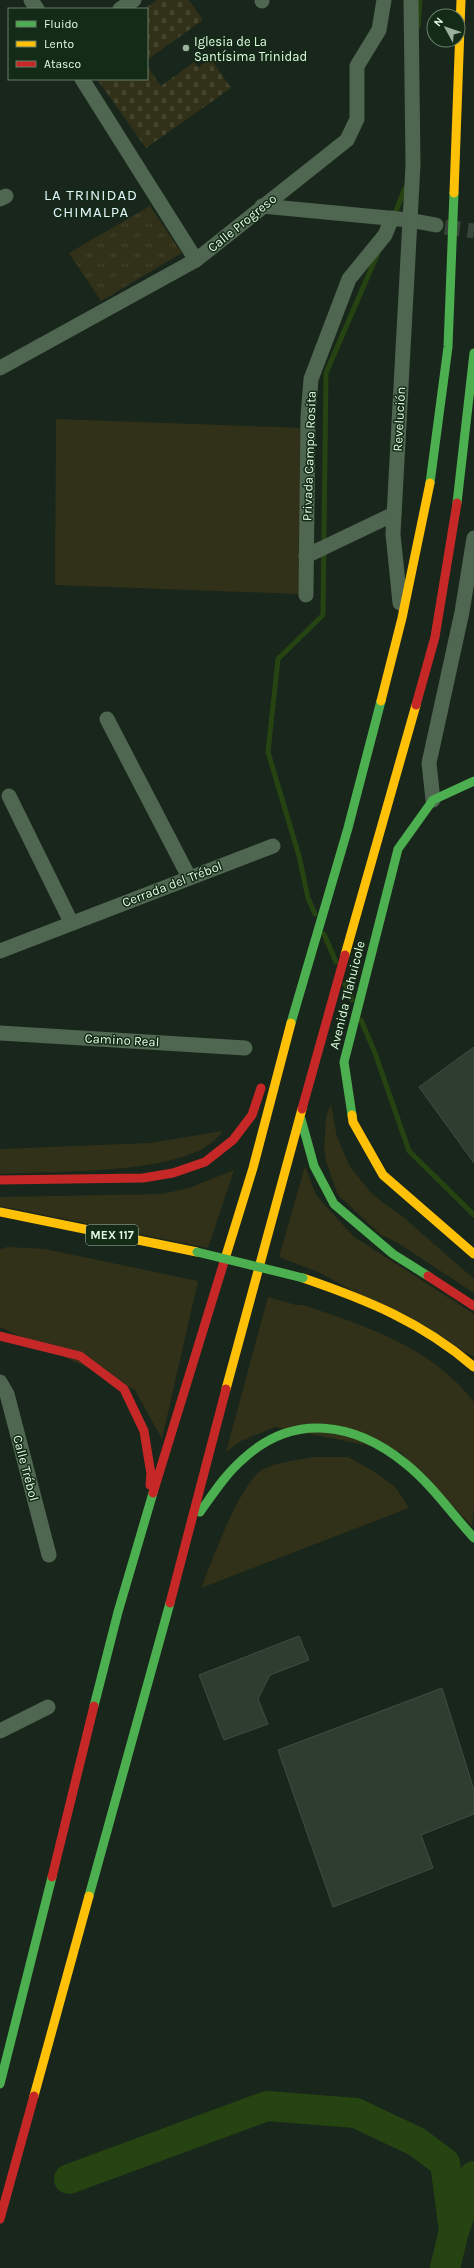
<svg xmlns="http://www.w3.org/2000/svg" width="474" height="2268" font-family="Karla,sans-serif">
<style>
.grass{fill:url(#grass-tufts)}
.cemetery{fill:url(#cemetery-stones)}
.garden{fill:#313018}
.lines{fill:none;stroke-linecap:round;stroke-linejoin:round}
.stream{stroke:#264412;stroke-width:5}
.river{stroke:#264412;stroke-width:30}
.building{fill:#2e3d30;stroke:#3d4f40}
.street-tunnel{stroke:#374639;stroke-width:15;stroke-dasharray:15 8;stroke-linecap:butt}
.street{stroke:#4f6650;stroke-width:15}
.fast{stroke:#4caf50;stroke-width:9}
.slow{stroke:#ffc107;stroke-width:9}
.jam{stroke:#c62828;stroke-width:9}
.fast-bridge{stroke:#4caf50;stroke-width:9}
.poi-dot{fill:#9bb19d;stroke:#142b17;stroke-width:1.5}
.labels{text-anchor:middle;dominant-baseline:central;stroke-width:3;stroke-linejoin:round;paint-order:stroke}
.shield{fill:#142b17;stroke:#a4bda6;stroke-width:1}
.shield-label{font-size:12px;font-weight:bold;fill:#e1fce3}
.poi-label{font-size:13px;fill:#e1fce3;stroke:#142b17;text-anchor:start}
.street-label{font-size:13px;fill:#e1fce3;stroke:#142b17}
.quarter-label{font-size:15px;letter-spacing:1px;fill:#e3f4fc;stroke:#142b17}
</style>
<defs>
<pattern id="grass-tufts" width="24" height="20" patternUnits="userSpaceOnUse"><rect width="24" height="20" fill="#313018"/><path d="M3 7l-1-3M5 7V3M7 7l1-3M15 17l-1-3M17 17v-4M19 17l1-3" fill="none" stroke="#45452e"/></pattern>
<pattern id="cemetery-stones" width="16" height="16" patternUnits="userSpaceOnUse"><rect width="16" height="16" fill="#313018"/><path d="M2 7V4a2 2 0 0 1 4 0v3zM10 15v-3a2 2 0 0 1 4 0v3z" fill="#45452e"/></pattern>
</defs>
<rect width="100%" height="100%" fill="#19261b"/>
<path class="grass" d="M150,206L182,253L101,301L69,253Z"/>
<g class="cemetery">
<path d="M157,0H189L203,20L147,60V9H144Z"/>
<path d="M211,59L231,88L146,148L97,79H147V66L161,86L194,62L198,67Z"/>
</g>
<g class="garden">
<path d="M56,419L305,428L299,594L55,585Z"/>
<path d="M331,1104L337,1137L350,1167L373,1195L403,1217L474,1279V1293L398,1243L381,1235L338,1195L326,1161L324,1148L326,1117Z"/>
<path d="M223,1131C217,1138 211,1144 202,1149C154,1174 55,1171 0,1174V1149L150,1143Z"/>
<path d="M305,1166L316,1195L353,1236L474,1314V1357L320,1273L279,1257Z"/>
<path d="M234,1170L208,1248L0,1206V1197L162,1194L189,1188Z"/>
<path d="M7,1247L45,1249L198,1281L162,1439L135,1390L0,1327V1250Z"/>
<path d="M268,1297L296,1305H303C366,1326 432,1347 474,1402V1506L472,1526L400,1452L275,1427L241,1441L226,1452Z"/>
<path d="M314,1457H348L375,1472L396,1488L409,1508L201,1588C213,1559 236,1493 258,1473C269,1463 299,1460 314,1457Z"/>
</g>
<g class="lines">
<g class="stream">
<path d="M418,27L420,0"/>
<path d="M394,216L405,188"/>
<path d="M315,914L308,898L299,856L268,752L278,659L323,615L326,373L378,253"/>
<path d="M324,934L336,962"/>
<path d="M345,984L352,1000"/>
<path d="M361,1020L375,1053L409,1151L474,1215"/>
</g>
<g class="river">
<path d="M69,2179L267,2106L356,2113L417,2142L445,2163L454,2231"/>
<path d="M445,2268L454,2231L474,2176"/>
</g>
</g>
<g class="building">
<path d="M474,1047V1163L419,1087Z"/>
<path d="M299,1636L309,1660L270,1675L258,1699L268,1724L224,1740L199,1675Z"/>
<path d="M442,1688L474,1790V1814L421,1835L433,1868L333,1907L278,1750Z"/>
</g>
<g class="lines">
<path class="street-tunnel" d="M445,227L474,231"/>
<g class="street">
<path d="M31,0L37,9"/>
<path d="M262,0V1"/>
<path d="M120,9L134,0"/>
<path d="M82,79L196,260"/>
<path d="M0,199L6,196"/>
<path d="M262,206L409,220L436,225"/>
<path d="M0,368L196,260L347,140L357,119V66L379,30L384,0"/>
<path d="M306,556L394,514"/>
<path d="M306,595L308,416L311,379L349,279L385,235L392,218"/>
<path d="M400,603L393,534L413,165L411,0"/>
<path d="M107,719L189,877"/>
<path d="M9,796L71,922"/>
<path d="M433,800L429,763L462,612L474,538"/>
<path d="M0,951L273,846"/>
<path d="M0,1033L245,1048"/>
<path d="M0,1382L7,1394L49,1555"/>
<path d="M0,1731L48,1707"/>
</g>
<g class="fast">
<path d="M430,483L448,347L454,193"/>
<path d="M457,503L474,353"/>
<path d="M291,1023L348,828L381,701"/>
<path d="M352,1115L344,1062L398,849L433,800L474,781"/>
<path d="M301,1119L314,1166L334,1204L393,1254L428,1276"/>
<path d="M200,1512C213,1494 225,1475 242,1460C293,1412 355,1422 406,1464C432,1485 452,1514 474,1538"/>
<path d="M94,1706L118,1612L153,1493"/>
<path d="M89,1896L170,1603"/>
<path d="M0,2084L52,1877"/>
</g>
<g class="slow">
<path d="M454,193L461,0"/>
<path d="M381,701L402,618L430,483"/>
<path d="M345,955L416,705"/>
<path d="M352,1115L353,1122L383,1175L474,1254"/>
<path d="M0,1212L197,1252"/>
<path d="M224,1262L253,1168L291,1023"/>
<path d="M303,1278C367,1300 422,1322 474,1367"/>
<path d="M226,1389L302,1109"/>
<path d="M34,2096L89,1896"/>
</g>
<g class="jam">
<path d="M416,705L435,637L457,503"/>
<path d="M302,1109L345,955"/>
<path d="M0,1180L143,1178L173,1173L205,1162L233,1140L252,1115L261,1088"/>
<path d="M428,1276L474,1306"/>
<path d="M0,1336L80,1356L124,1389L144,1431L151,1474L150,1485"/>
<path d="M153,1493L224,1262"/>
<path d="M170,1603L226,1389"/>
<path d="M52,1877L94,1706"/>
<path d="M0,2219L34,2096"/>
</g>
<path class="fast-bridge" d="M197,1252L303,1278"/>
</g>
<circle class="poi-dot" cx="186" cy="48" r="4"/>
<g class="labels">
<rect class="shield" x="86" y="1225" width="52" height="20" rx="3"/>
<g class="shield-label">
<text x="112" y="1235">MEX 117</text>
</g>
<g class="poi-label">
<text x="194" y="41">Iglesia de La<tspan x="194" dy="15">Santísima Trinidad</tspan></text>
</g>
<g class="street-label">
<text transform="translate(242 223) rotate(-39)">Calle Progreso</text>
<text transform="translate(399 419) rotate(-87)">Revelución</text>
<text transform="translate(309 456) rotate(-88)">Privada Campo Rosita</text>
<text transform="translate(172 884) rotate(-21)">Cerrada del Trébol</text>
<text transform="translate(347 995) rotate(-76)">Avenida Tlahuicole</text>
<text transform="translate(122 1040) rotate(3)">Camino Real</text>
<text transform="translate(26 1468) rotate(75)">Calle Trébol</text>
</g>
<g class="quarter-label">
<text x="91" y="195">LA TRINIDAD<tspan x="91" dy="17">CHIMALPA</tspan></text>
</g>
</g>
<rect x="8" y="8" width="140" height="72" fill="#142b17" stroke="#667f69"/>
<rect x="16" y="21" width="20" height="6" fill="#4caf50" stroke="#667f69"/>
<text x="44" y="28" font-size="12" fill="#e1fce3">Fluido</text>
<rect x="16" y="41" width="20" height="6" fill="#ffc107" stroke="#667f69"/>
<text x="44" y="48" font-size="12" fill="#e1fce3">Lento</text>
<rect x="16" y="61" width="20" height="6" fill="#c62828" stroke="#667f69"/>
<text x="44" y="68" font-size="12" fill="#e1fce3">Atasco</text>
<g transform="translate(446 28) rotate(310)"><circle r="19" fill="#142b17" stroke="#667f69"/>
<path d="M0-3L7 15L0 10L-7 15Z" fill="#9bb19d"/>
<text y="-6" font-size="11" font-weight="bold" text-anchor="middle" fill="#e1fce3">N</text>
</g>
</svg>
